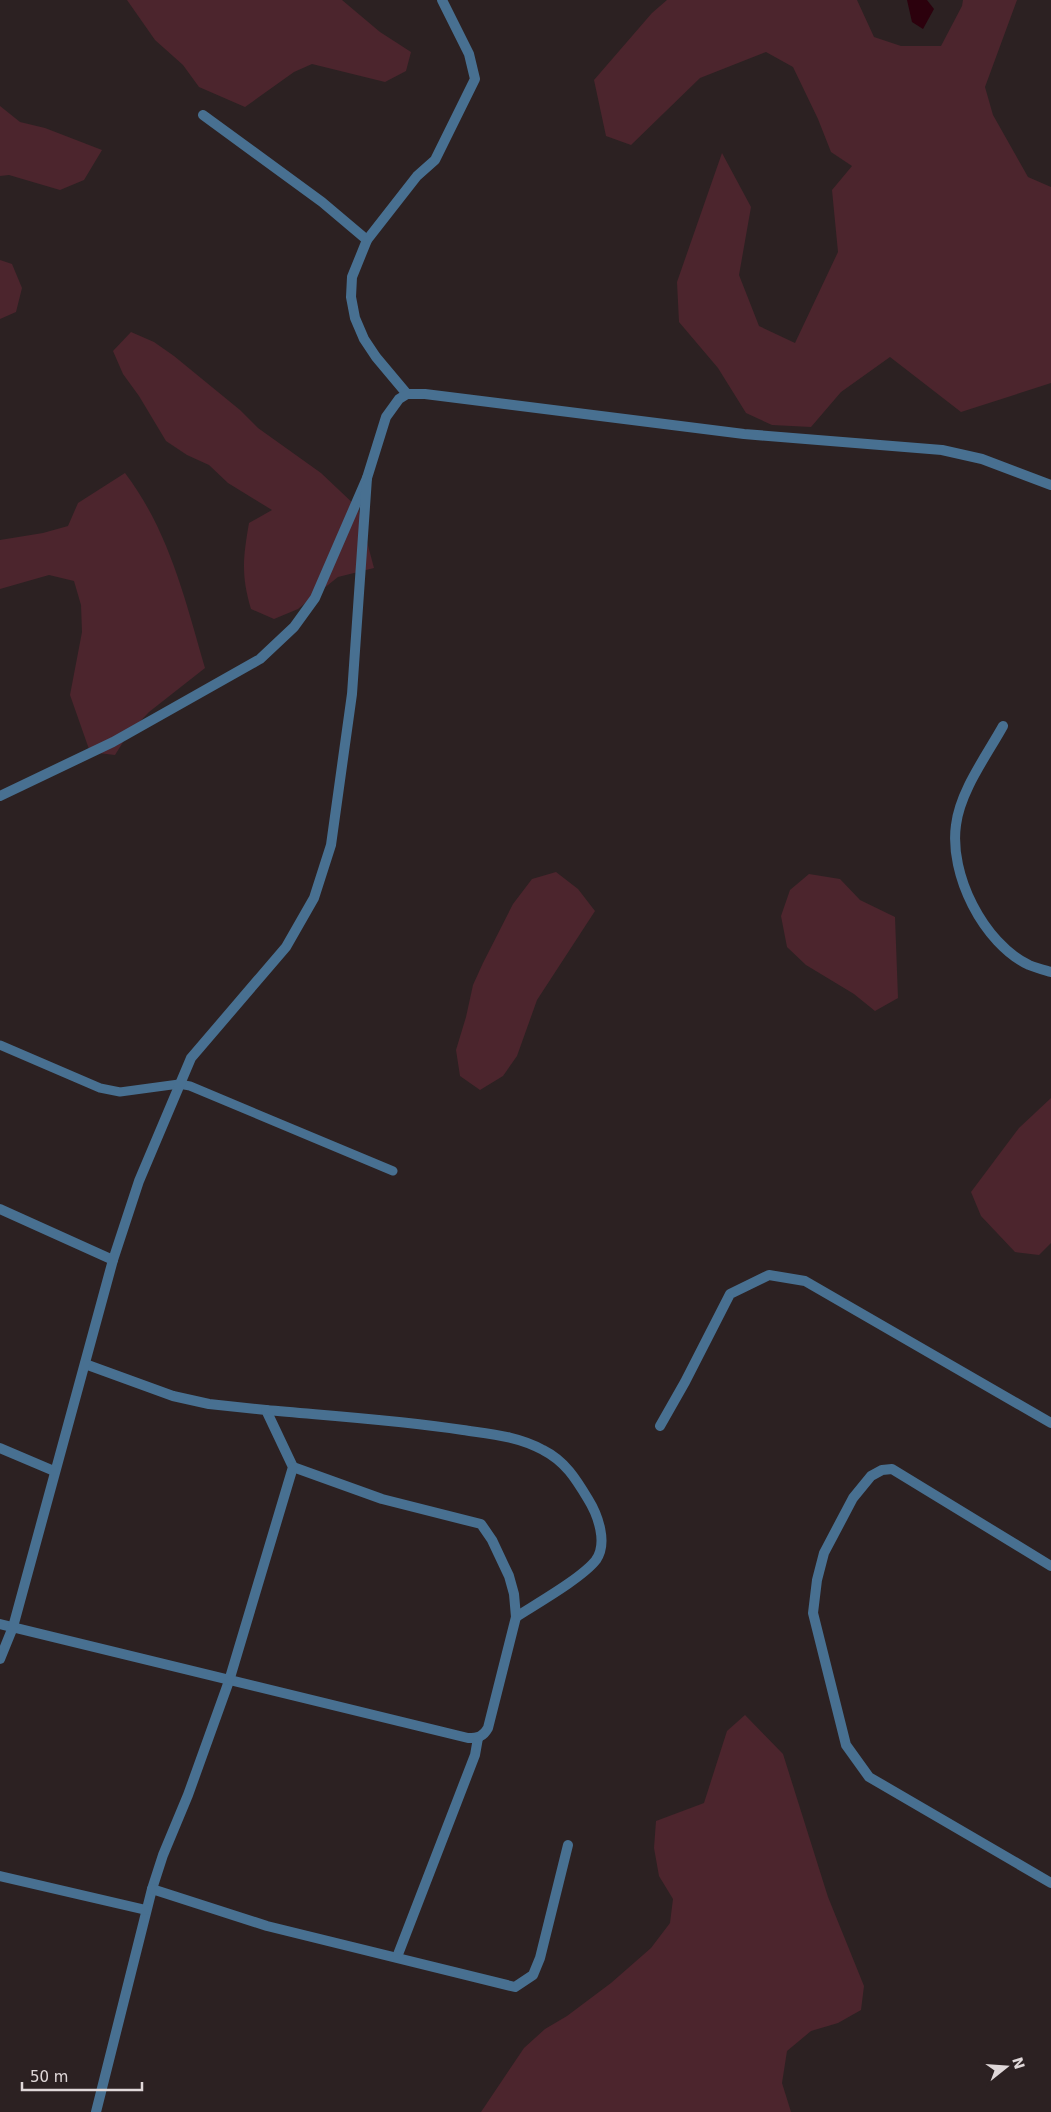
<svg xmlns="http://www.w3.org/2000/svg" width="1051" height="2112" font-family="'DejaVu Sans',sans-serif">
<style>
.green{fill:#4c252d}
.water{fill:#2c010d}
.lines{fill:none;stroke-linecap:round;stroke-linejoin:round}
.lane{stroke:#487091;stroke-width:9}
.street{stroke:#487091;stroke-width:10}
</style>
<rect width="100%" height="100%" fill="#2c2122"/>
<g class="green">
<path d="M127,0H342L380,32L411,52L406,71L385,82L312,64L294,72L245,107L199,87L183,65L155,40Z"/>
<path d="M667,0H857L874,37L901,46H941L962,6L963,0H1017L985,87L993,115L1028,177L1051,187V383L961,412L890,357L841,392L811,427L772,425L746,413L718,368L679,322L677,282L722,153L751,207L739,275L759,326L795,343L838,252L832,190L852,166L831,152L818,119L793,67L766,52L700,78L631,145L606,136L594,80L652,13Z"/>
<path d="M0,106L20,122L45,128L102,150L84,180L60,190L9,175L0,176Z"/>
<path d="M0,260L12,264L22,288L16,312L0,319Z"/>
<path d="M131,332L154,342L174,356L240,410L258,428L321,473L358,508L374,568L338,577L298,609L274,619L251,609C241,575 243,558 249,523L272,510L228,483L209,465L187,455L166,441L139,396L123,374L113,351Z"/>
<path d="M125,473C169,531 185,599 205,668L149,712L128,734L115,755L90,752L70,695L82,632L81,605L74,581L49,575L0,589V540L43,533L68,526L78,503Z"/>
<path d="M556,872L578,889L595,911L537,1000L517,1056L503,1076L480,1090L460,1076L456,1050L466,1017L473,985L483,963L513,904L532,879Z"/>
<path d="M809,874L840,879L860,900L895,917L898,998L875,1011L854,994L806,965L787,947L781,916L790,890Z"/>
<path d="M1051,1098V1243L1039,1255L1015,1252L981,1216L971,1192L1019,1128Z"/>
<path d="M745,1715L783,1754L828,1897L864,1986L861,2010L838,2023L811,2031L787,2051L782,2083L791,2112H481L524,2048L545,2029L567,2016L611,1983L651,1948L670,1923L673,1899L659,1876L654,1848L656,1821L704,1803L727,1731Z"/>
</g>
<path class="water" d="M907,0H927L934,9L923,29L912,22Z"/>
<g class="lines">
<path class="lane" d="M0,1045L100,1088L120,1092L179,1084L190,1086L393,1171"/>
<g class="street">
<path d="M203,115L322,202L367,240"/>
<path d="M407,394L376,357L364,339L355,318L351,297L352,277L367,240L417,176L435,160L475,79L469,54L442,0"/>
<path d="M1003,726C987,755 960,791 956,825C949,874 983,943 1029,965C1036,968 1044,970 1051,972"/>
<path d="M0,796L113,742L260,659L294,627L315,598L367,478L386,417L399,399L407,394H425L744,434L942,450L982,459L1051,485"/>
<path d="M0,1209L113,1260"/>
<path d="M85,1364L173,1396L209,1404L266,1410L293,1467L229,1681L188,1795L163,1855L152,1889L96,2112"/>
<path d="M266,1410C332,1416 398,1420 463,1430C490,1434 518,1436 543,1450C565,1461 576,1479 588,1499C598,1515 608,1543 596,1560C582,1578 536,1604 516,1617"/>
<path d="M660,1426L685,1382L730,1294L769,1275L805,1281L1051,1423"/>
<path d="M0,1448L54,1471"/>
<path d="M1051,1566L892,1469L882,1470L871,1476L853,1498L824,1553L817,1580L813,1613L846,1745L869,1777L1051,1883"/>
<path d="M0,1624L468,1738C478,1738 483,1737 488,1728L516,1617L514,1594L509,1576L492,1540L481,1524L382,1499L293,1467"/>
<path d="M0,1659L13,1627L113,1260L139,1181L191,1058L286,947L314,898L331,845L352,694L367,478"/>
<path d="M0,1876L146,1910"/>
<path d="M152,1889L267,1926L515,1987L533,1975L540,1958L568,1845"/>
<path d="M397,1957L475,1755L478,1738"/>
</g>
</g>
<g transform="translate(1006 2067) rotate(73)" stroke="#2c2122" stroke-width="4" paint-order="stroke">
<path d="M0-4L9 19L0 12L-9 19Z" fill="#e0d8d9"/>
<text y="-8" font-size="14" font-weight="bold" text-anchor="middle" fill="#e0d8d9">N</text>
</g>
<path d="M22 2082v8h120v-8" fill="none" stroke="#e0d8d9" stroke-width="2.5"/>
<text x="30" y="2082" font-size="15" fill="#e0d8d9" stroke="#2c2122" stroke-width="4" paint-order="stroke">50 m</text>
</svg>
